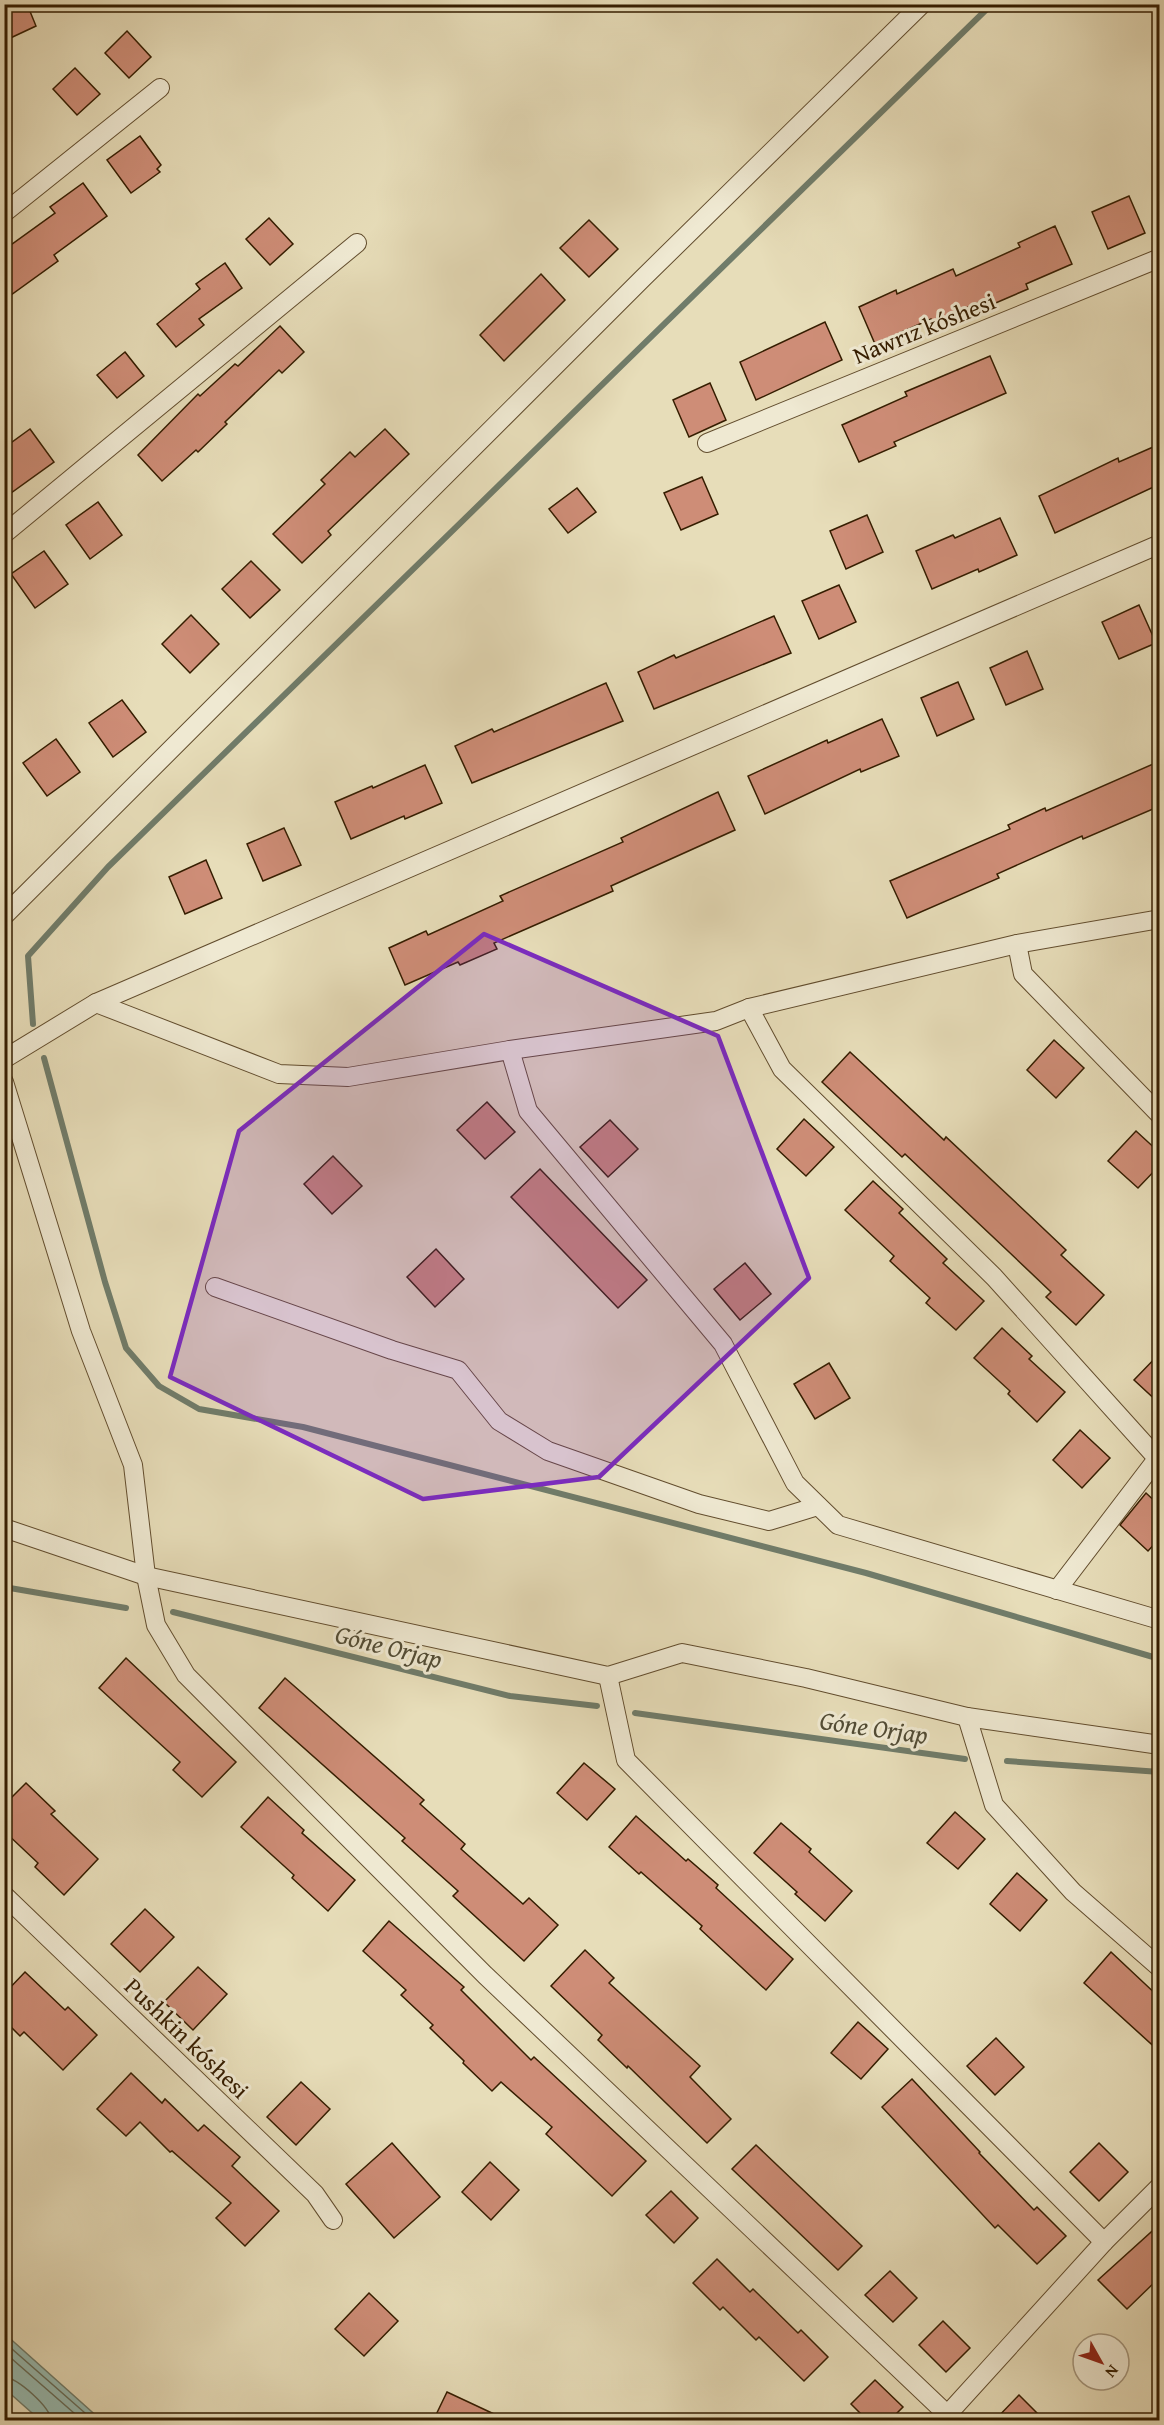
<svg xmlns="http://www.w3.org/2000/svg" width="1164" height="2425" font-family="'Gentium Book Plus',serif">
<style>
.water{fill:#97bbb1;stroke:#707c6a;stroke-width:1.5}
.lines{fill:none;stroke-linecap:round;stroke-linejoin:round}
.shore{stroke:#666c58;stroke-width:1.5}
.stream{stroke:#707c6a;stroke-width:6}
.building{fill:#ce8d77;stroke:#351d00;stroke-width:1.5}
.street-casing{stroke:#624d2e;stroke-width:20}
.street{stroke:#efe9d2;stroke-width:18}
.marked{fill:#7b2cbf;fill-opacity:0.2;stroke:#7b2cbf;stroke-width:4.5;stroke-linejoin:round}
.labels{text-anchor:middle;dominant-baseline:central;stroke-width:6;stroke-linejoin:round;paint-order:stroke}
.street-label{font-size:24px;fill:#351d00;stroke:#efe9d2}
.water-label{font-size:26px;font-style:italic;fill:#524c35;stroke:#efe9d2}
</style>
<rect width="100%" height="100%" fill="#e7ddb9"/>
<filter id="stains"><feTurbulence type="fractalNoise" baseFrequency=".00333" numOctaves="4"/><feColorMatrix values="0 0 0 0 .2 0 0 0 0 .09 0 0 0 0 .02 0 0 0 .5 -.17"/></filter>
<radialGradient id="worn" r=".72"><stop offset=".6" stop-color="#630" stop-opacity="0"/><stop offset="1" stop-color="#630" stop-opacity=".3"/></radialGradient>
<path class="water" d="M5,2334L101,2420H40L5,2389Z"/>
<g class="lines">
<g class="shore">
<path d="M4,2342L93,2420"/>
<path d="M4,2352L82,2420"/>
<path d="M4,2377C18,2378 50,2407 51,2420"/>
</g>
<g class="stream">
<path d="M33,1024L28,956L108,867L992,4"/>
<path d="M44,1058L105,1282L126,1348L159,1386L199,1409L303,1427L866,1573L1160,1659"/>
<path d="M4,1587L126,1608"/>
<path d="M173,1612L510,1696L597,1706"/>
<path d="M635,1713L965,1759"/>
<path d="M1007,1761L1160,1772"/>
</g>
</g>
<g class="building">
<path d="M4,4H27L36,26L4,41Z"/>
<path d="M127,31L151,57L129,78L105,53Z"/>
<path d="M75,68L100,94L77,115L53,89Z"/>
<path d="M140,136L161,165L157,169L160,172L131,193L107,160Z"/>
<path d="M83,183L107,216L54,255L58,261L4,300V250L55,213L50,207Z"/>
<path d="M1129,196L1145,233L1108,249L1092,212Z"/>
<path d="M269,218L293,244L270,265L246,239Z"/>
<path d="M589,220L618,249L589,277L560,248Z"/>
<path d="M1055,226L1072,264L1026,284L1028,289L991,305L988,298L933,323L931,319L875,344L859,307L896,290L897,294L953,269L956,276L1020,247L1018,243Z"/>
<path d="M225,263L242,288L199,319L204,325L176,347L157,324L200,289L196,284Z"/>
<path d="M541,274L565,300L504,361L480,335Z"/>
<path d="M825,322L842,360L756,400L740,362Z"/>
<path d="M280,326L304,352L282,373L279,370L225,422L227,424L198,452L196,450L162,481L138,455L198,394L200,396L235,364L238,366Z"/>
<path d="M125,352L144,376L117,398L97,375Z"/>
<path d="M990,356L1006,393L894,442L896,446L859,462L842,425L907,396L905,392Z"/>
<path d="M710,383L726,420L689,437L673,400Z"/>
<path d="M30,429L54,462L4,498V448Z"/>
<path d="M385,429L409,454L328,531L331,535L302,563L273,534L325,484L321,480L350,452L355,457Z"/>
<path d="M1160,444V484L1055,533L1039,496L1118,458L1119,462Z"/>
<path d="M702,477L718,514L681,530L664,493Z"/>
<path d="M577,488L596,512L568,533L549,509Z"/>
<path d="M98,502L122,535L90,559L66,525Z"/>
<path d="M867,515L883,552L846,569L830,531Z"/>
<path d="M1000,518L1017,555L979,572L978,569L932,589L916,551L953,535L955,538Z"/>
<path d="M44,551L68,584L35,608L11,574Z"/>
<path d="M251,561L280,590L250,618L222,589Z"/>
<path d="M839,585L856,622L819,639L802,601Z"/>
<path d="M1139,605L1156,643L1119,659L1102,622Z"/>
<path d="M191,615L219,644L190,673L162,644Z"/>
<path d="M774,616L791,653L654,709L638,672L674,655L676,658Z"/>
<path d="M1027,651L1043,689L1006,705L990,668Z"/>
<path d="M958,682L974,719L937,736L921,698Z"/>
<path d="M606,683L623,721L472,783L455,746L492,729L494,732Z"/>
<path d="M122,700L146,732L113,757L89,723Z"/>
<path d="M882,719L899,756L861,772L860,769L765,814L748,776L827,740L828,743Z"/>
<path d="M56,739L80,772L47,796L23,763Z"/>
<path d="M1160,761V806L1083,839L1082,836L997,874L999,878L907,918L890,881L1010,829L1008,825L1045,808L1046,811Z"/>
<path d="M425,765L442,803L405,819L404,816L351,839L335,802L372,786L373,788Z"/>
<path d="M718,792L735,830L611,886L613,891L494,943L497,949L460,965L458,962L405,985L389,948L426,931L428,935L503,901L500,896L623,842L621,838Z"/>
<path d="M284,828L301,865L263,881L247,844Z"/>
<path d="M206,860L222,898L185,914L169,877Z"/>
<path d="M1054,1040L1084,1068L1056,1098L1027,1070Z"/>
<path d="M850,1052L944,1140L946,1137L1027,1213L1066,1250L1061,1255L1104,1295L1076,1325L1046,1297L1051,1292L1009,1252L905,1154L902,1157L822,1082Z"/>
<path d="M487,1102L515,1132L485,1159L457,1130Z"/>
<path d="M804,1119L834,1147L806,1176L777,1149Z"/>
<path d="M610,1120L638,1149L608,1177L580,1147Z"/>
<path d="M1136,1131L1160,1153V1165L1138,1188L1108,1161Z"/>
<path d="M333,1156L362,1186L332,1214L304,1184Z"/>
<path d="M540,1169L647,1280L618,1308L511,1197Z"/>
<path d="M873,1181L903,1209L899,1213L947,1259L943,1263L984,1301L956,1330L926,1303L930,1298L890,1261L894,1256L845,1210Z"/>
<path d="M436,1249L464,1279L435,1307L407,1277Z"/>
<path d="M745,1263L771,1294L740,1320L714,1289Z"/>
<path d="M1002,1328L1032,1356L1029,1359L1065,1392L1037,1422L1008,1394L1010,1391L974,1358Z"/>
<path d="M1160,1353V1404L1134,1380Z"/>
<path d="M829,1363L850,1398L815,1419L794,1384Z"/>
<path d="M1080,1430L1110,1458L1082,1488L1053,1460Z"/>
<path d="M1146,1493L1160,1506V1538L1148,1551L1120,1525Z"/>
<path d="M126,1658L236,1762L202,1797L173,1770L180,1762L99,1688Z"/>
<path d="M285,1678L424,1800L420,1804L465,1844L461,1849L523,1904L529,1898L558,1925L524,1961L453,1896L458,1891L402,1841L405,1838L259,1708Z"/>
<path d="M584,1763L615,1789L587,1820L557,1793Z"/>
<path d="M26,1783L55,1811L51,1814L98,1859L64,1895L35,1867L38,1863L4,1831V1805Z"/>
<path d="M268,1797L304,1830L302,1833L355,1880L328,1911L292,1878L294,1875L241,1827Z"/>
<path d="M955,1812L985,1839L958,1869L927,1843Z"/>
<path d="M636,1816L686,1861L688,1859L718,1885L716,1888L793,1959L766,1990L700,1929L702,1926L641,1872L639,1874L609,1847Z"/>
<path d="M781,1823L811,1849L809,1852L852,1891L825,1921L795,1894L797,1892L754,1853Z"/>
<path d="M1017,1873L1047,1900L1020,1931L990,1904Z"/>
<path d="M145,1909L174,1937L140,1972L111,1944Z"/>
<path d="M389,1921L464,1987L461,1990L531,2060L534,2057L646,2161L612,2196L546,2134L552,2127L501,2082L492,2091L463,2063L464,2061L430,2028L433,2025L401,1995L406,1990L363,1951Z"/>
<path d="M585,1950L614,1978L609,1983L700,2066L690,2077L731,2119L707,2143L628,2066L627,2068L598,2040L602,2035L551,1986Z"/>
<path d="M1111,1952L1160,1998V2052L1084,1983Z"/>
<path d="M198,1967L227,1994L193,2030L164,2002Z"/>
<path d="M25,1972L65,2010L68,2007L97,2035L63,2070L24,2032L20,2036L4,2020V1994Z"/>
<path d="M858,2022L888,2049L861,2079L831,2053Z"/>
<path d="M996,2038L1024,2067L995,2095L967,2066Z"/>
<path d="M131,2073L162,2103L165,2099L198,2131L204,2125L240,2157L232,2166L279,2211L245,2246L216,2218L231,2203L172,2151L170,2152L140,2122L126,2136L97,2109Z"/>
<path d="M912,2079L980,2152L979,2153L1034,2210L1037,2207L1066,2236L1037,2264L998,2225L995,2228L882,2107Z"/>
<path d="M301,2082L330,2109L296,2145L267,2117Z"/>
<path d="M392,2143L440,2197L394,2238L346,2184Z"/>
<path d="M1099,2143L1128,2172L1099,2201L1070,2172Z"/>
<path d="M756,2145L862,2246L838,2270L732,2169Z"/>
<path d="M490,2162L519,2190L491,2220L462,2192Z"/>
<path d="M671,2191L698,2218L674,2243L646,2215Z"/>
<path d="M1160,2224V2277L1127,2309L1098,2280Z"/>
<path d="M717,2259L750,2292L753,2289L798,2333L801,2330L828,2357L804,2381L759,2337L756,2340L723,2307L720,2310L693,2283Z"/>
<path d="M890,2271L917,2298L893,2322L865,2295Z"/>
<path d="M369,2293L398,2321L364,2356L335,2329Z"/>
<path d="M943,2321L970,2348L946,2372L919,2345Z"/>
<path d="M875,2380L903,2407L889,2421H868L851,2404Z"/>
<path d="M447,2392L509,2421H433Z"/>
<path d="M1019,2395L1045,2421H994Z"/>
</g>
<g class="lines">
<defs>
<g id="street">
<path d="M4,213L160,88"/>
<path d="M707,443L1160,258"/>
<path d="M4,534L357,243"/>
<path d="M4,916L642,279L922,4"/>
<path d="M1017,944L1023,974L1160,1115"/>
<path d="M96,1003L279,1074L348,1077L510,1050L716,1021L749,1008L1017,944L1160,919"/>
<path d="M749,1008L782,1069L994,1277L1157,1458"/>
<path d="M510,1050L528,1111L723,1344L795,1483L838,1525L1160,1620"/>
<path d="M4,1059L96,1003L1160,544"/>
<path d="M4,1082L81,1331L133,1465L146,1576L156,1625L186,1675L485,1975L953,2420"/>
<path d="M215,1287L392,1350L458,1370L499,1421L548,1451L699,1504L769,1521L818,1506"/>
<path d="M4,1528L146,1576L608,1676L682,1653L806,1678L967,1717L1160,1745"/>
<path d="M1057,1590L1160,1455"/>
<path d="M608,1676L626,1760L1104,2242"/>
<path d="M967,1717L994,1805L1073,1892L1160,1968"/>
<path d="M4,1895L315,2194L333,2220"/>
<path d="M947,2415L1104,2242L1160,2186"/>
</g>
</defs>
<use href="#street" class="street-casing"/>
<use href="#street" class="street"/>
</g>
<path class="marked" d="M484,934L718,1036L809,1278L599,1477L423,1499L170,1377L239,1131Z"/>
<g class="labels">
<g class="street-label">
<text transform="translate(924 328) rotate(-22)">Nawrız kóshesi</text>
<text transform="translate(187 2038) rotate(44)">Pushkin kóshesi</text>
</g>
<g class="water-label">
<text transform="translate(389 1646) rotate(14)">Góne Orjap</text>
<text transform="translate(874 1727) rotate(8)">Góne Orjap</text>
</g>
</g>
<rect width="1164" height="2425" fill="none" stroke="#e7ddb9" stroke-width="24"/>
<rect x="6" y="6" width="1152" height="2413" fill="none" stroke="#351d00" stroke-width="3"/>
<rect x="12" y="12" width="1140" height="2401" fill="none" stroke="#351d00" stroke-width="1.5"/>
<g transform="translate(1101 2362) rotate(130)"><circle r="28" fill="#efe9d2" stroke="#a5977e" stroke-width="1.5"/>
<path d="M0-4.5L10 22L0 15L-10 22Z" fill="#8f2418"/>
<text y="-9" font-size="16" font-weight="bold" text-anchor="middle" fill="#351d00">N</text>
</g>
<rect width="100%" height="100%" filter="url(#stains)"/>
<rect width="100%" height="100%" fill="url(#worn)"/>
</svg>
